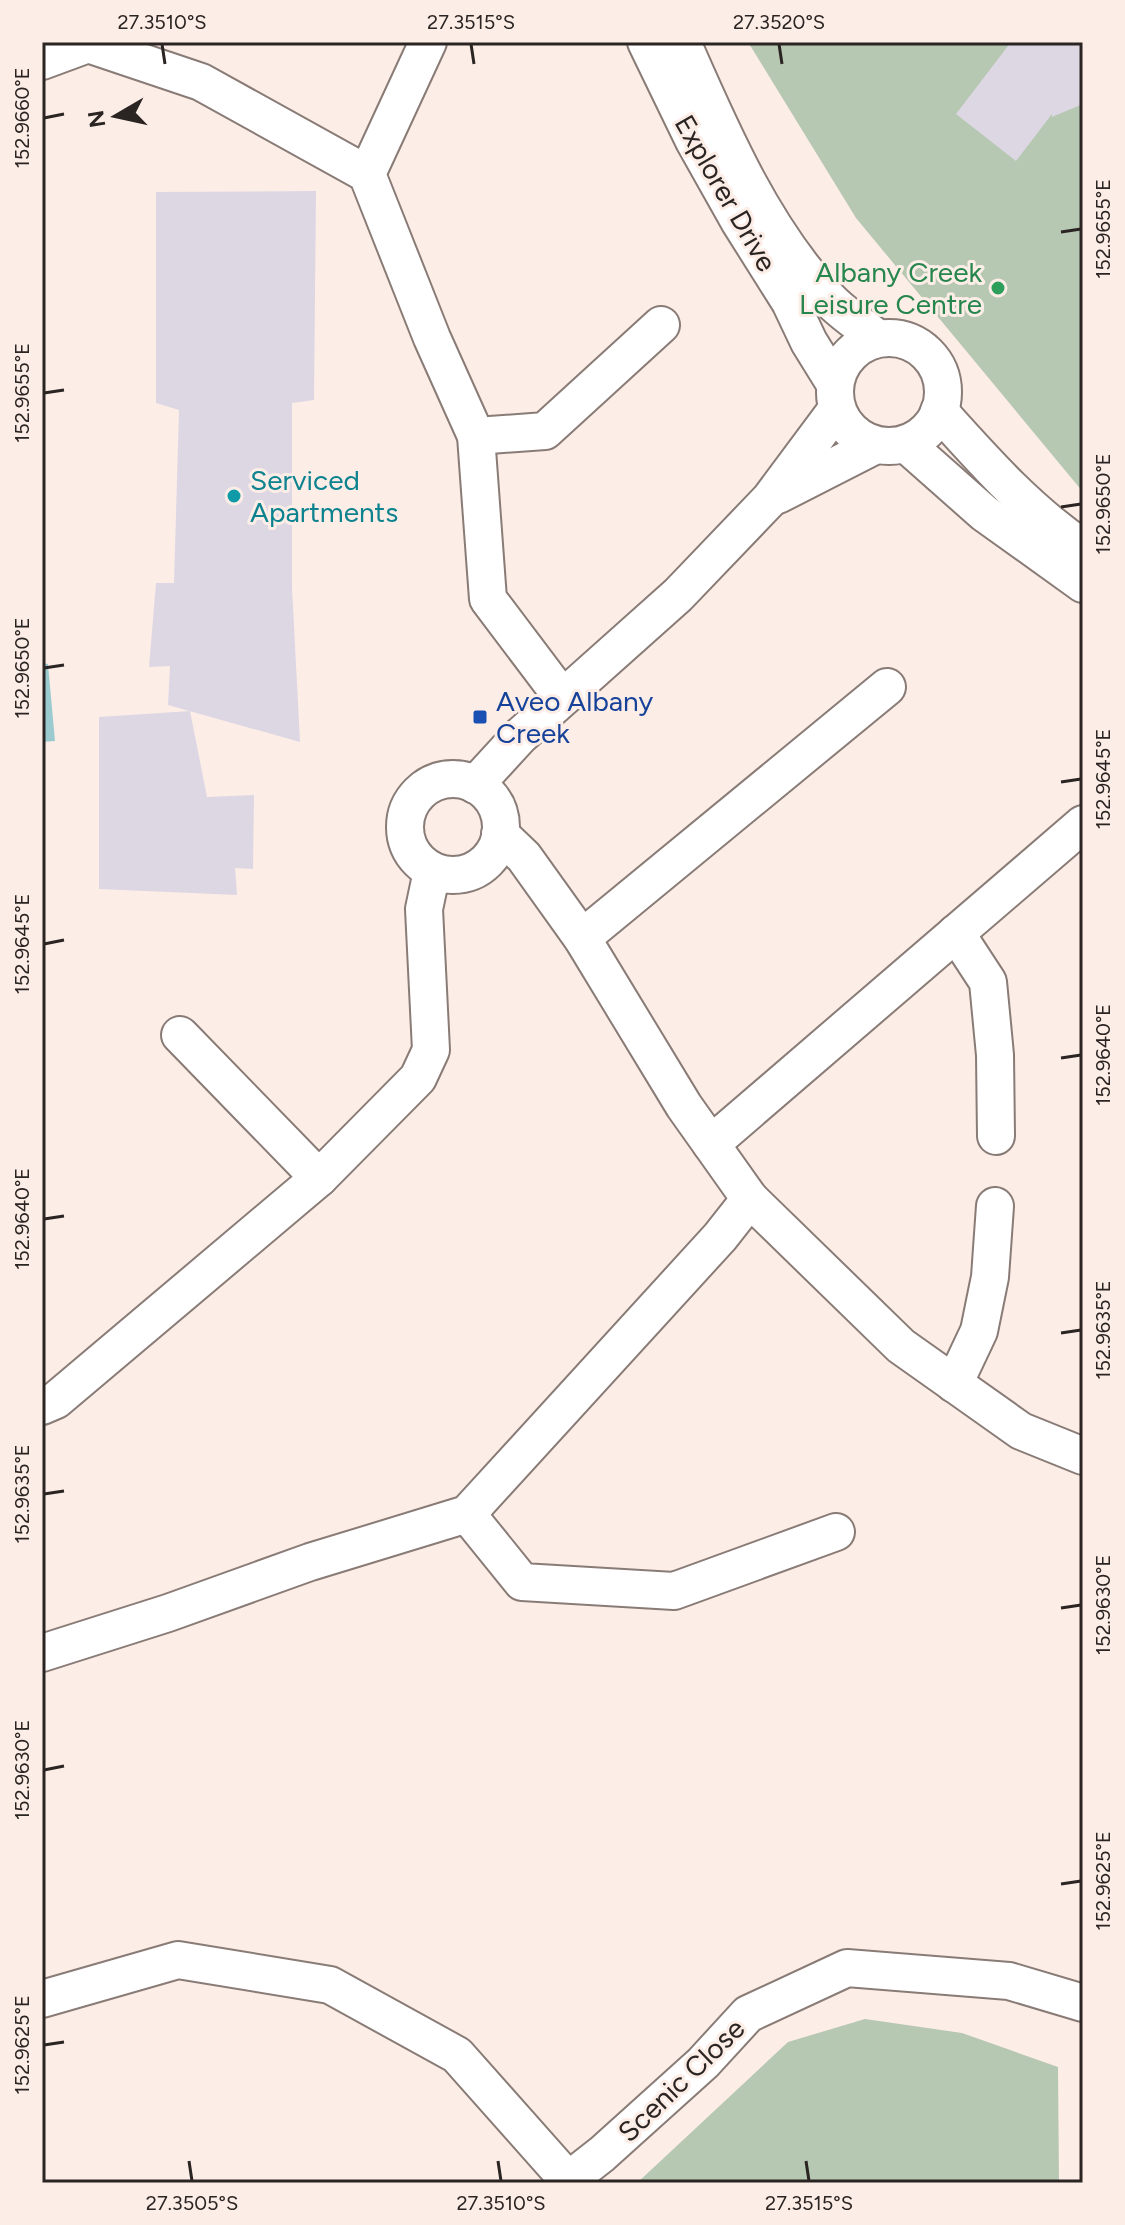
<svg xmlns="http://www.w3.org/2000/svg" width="1125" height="2225" font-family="Figtree,sans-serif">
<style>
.green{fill:#b6c7b2}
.water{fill:#9bcbcf}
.building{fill:#ddd7e4}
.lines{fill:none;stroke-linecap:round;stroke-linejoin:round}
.minor-casing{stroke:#897b76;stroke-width:40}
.minor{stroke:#fff;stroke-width:36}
.ticks{fill:none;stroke:#2a2422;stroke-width:3}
.leisure-dot{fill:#2e9e5b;stroke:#fdede7;stroke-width:3}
.culture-dot{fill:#0f9aa8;stroke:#fdede7;stroke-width:3}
.transit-dot{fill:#1a4fb4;stroke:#fdede7;stroke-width:3}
.labels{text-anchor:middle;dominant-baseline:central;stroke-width:6;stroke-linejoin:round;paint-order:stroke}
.street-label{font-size:28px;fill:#2a2422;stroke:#fdede7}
.leisure-label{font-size:28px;fill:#27864d;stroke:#fdede7;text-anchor:end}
.culture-label{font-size:28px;fill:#0d838f;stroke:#fdede7;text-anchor:start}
.transit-label{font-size:28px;fill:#164399;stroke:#fdede7;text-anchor:start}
.neatline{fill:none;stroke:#2a2422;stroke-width:3}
.ticks-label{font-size:20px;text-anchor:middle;fill:#2a2422}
</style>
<rect width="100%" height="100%" fill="#fdede7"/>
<g class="green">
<path d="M748,42H1083V492L856,218Z"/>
<path d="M865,2019L962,2033L1058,2067L1059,2183H637L788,2042Z"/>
</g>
<path class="water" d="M42,663L48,664L55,741L42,742Z"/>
<g class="building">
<path d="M1011,42H1083V104L1052,117V114L1016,161L956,114Z"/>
<path d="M316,191L314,400L292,403V587L300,742L168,705L170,666L149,667L156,583H174L179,410L156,403V192Z"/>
<path d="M190,711L207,797L254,795L253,869L235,868L237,895L99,889V717Z"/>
</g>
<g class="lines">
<defs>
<g id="minor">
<path d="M646,42L694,141L739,221L790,302L809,342L835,384"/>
<path d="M682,42C721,131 762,227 829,299C843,314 861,325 877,338"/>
<path d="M42,61L88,44L201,82L367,174L432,338L476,436L488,599L562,697"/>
<path d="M367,174L428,42"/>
<circle cx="889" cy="392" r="54"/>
<path d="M939,411C984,461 1027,510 1083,548"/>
<path d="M476,436L545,431L661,325"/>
<path d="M906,444L984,513L1083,584"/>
<path d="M778,495L876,445"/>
<circle cx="453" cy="827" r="48"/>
<path d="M475,785L520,736L678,595L770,499L837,409"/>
<path d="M956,933L988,982L995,1055L996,1136"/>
<path d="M582,938L887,687"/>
<path d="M180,1035L319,1178"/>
<path d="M711,1144L1083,824"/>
<path d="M750,1199L901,1346L1021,1431L1083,1456"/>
<path d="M954,1384L979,1331L990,1277L995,1206"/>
<path d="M42,1406L56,1400L319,1178L418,1078L431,1050L424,909L432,871"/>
<path d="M467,1514L522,1582L674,1591L836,1532"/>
<path d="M42,1653L168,1613L310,1562L467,1514L720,1237L750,1199L684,1106L582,938L524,857L500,834"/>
<path d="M42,1999L178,1960L330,1985L457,2055L568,2180"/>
<path d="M565,2183L602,2154L703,2063L748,2014L847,1968L1009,1981L1083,2003"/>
</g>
</defs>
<use href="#minor" class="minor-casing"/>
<use href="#minor" class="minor"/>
</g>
<path class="ticks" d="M162,44L165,64M471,44L474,64M779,44L782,64M44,118L64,114M1061,232L1081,229M44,393L64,390M1061,507L1081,504M44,668L64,665M1061,782L1081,779M44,944L64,940M1061,1058L1081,1055M44,1219L64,1216M1061,1333L1081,1330M44,1494L64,1491M1061,1608L1081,1605M44,1770L64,1766M1061,1884L1081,1881M44,2045L64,2042M189,2161L192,2181M498,2161L501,2181M806,2161L809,2181"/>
<circle class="leisure-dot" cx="998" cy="288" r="8"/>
<circle class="culture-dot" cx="234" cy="496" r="8"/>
<rect class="transit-dot" x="472" y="709" width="16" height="16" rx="4"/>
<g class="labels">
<g class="street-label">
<text transform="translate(726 193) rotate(60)">Explorer Drive</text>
<text transform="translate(681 2080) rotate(-44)">Scenic Close</text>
</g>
<g class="leisure-label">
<text x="982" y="272">Albany Creek<tspan x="982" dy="32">Leisure Centre</tspan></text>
</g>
<g class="culture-label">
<text x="250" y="480">Serviced<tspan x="250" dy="32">Apartments</tspan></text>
</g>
<g class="transit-label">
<text x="496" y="701">Aveo Albany<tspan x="496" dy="32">Creek</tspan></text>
</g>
</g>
<rect width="1125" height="2225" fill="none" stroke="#fdede7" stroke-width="88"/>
<g transform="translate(116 116) rotate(261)" stroke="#fdede7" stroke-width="6" paint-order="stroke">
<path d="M0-6L14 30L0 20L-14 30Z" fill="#2a2422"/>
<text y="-12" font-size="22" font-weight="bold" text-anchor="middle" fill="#2a2422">N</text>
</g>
<rect x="44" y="44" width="1037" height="2137" class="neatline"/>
<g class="ticks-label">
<text x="162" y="29">27.3510°S</text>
<text x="471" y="29">27.3515°S</text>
<text x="779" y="29">27.3520°S</text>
<text transform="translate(22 118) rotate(-90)" y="7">152.9660°E</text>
<text transform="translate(1103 229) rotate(-90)" y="7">152.9655°E</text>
<text transform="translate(22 393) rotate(-90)" y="7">152.9655°E</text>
<text transform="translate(1103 504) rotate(-90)" y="7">152.9650°E</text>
<text transform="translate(22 668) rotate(-90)" y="7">152.9650°E</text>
<text transform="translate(1103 779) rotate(-90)" y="7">152.9645°E</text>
<text transform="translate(22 944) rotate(-90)" y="7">152.9645°E</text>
<text transform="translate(1103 1055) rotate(-90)" y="7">152.9640°E</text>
<text transform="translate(22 1219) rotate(-90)" y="7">152.9640°E</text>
<text transform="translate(1103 1330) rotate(-90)" y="7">152.9635°E</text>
<text transform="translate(22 1494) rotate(-90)" y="7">152.9635°E</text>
<text transform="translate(1103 1605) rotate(-90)" y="7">152.9630°E</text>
<text transform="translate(22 1770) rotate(-90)" y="7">152.9630°E</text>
<text transform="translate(1103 1881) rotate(-90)" y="7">152.9625°E</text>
<text transform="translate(22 2045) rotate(-90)" y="7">152.9625°E</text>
<text x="192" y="2210">27.3505°S</text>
<text x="501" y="2210">27.3510°S</text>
<text x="809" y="2210">27.3515°S</text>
</g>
</svg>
